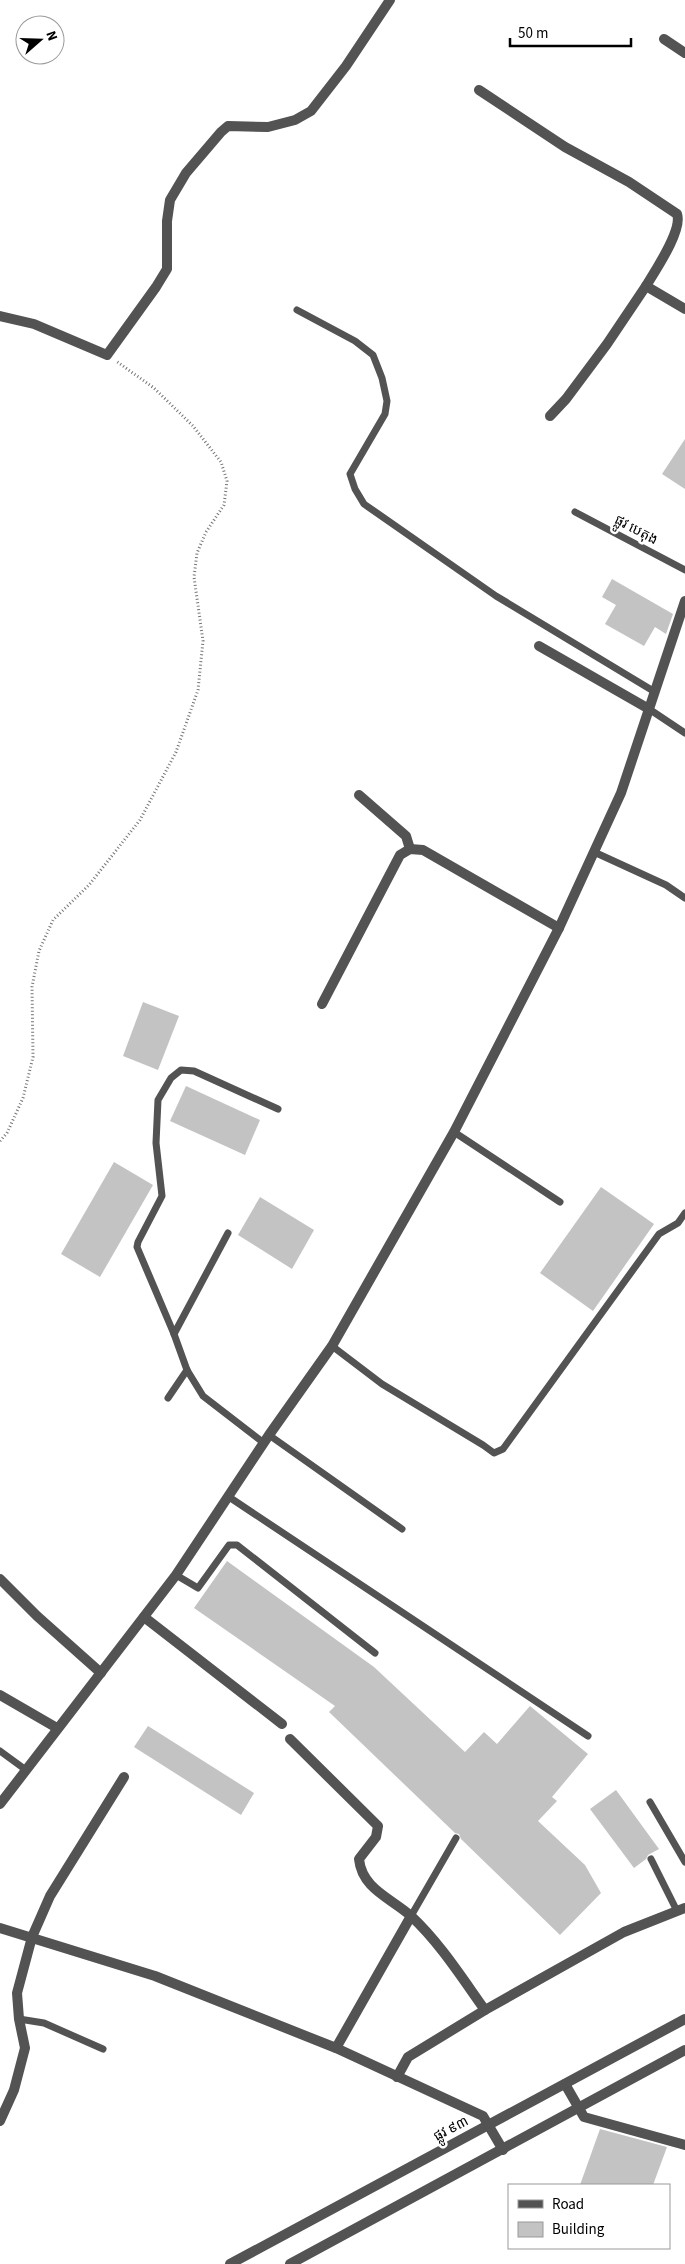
<svg xmlns="http://www.w3.org/2000/svg" width="685" height="2264" font-family="'Source Sans 3','Noto Sans Khmer',sans-serif">
<style>
.building{fill:#c3c3c3}
.lines{fill:none;stroke-linecap:round;stroke-linejoin:round}
.path{stroke:#757575;stroke-width:3;stroke-dasharray:1 2.5;stroke-linecap:butt}
.service{stroke:#535353;stroke-width:7}
.minor{stroke:#535353;stroke-width:10}
.tertiary{stroke:#535353;stroke-width:10}
.labels{text-anchor:middle;dominant-baseline:central;stroke-width:5;stroke-linejoin:round;paint-order:stroke}
.street-label{font-size:14px;fill:#000;stroke:#fff}
</style>
<rect width="100%" height="100%" fill="#fff"/>
<g class="building">
<path d="M685,439V489L662,474Z"/>
<path d="M612,579L673,614L666,634L655,627L644,646L605,624L616,605L602,597Z"/>
<path d="M143,1002L179,1016L158,1070L123,1056Z"/>
<path d="M186,1086L260,1120L245,1155L170,1121Z"/>
<path d="M114,1162L153,1185L100,1277L61,1254Z"/>
<path d="M601,1187L654,1224L593,1311L540,1273Z"/>
<path d="M260,1197L314,1230L292,1269L238,1235Z"/>
<path d="M227,1561L374,1667L465,1752L484,1732L497,1744L530,1706L588,1754L552,1797L557,1801L538,1821L585,1865L601,1893L560,1935L461,1839L459,1834L455,1833L329,1712L335,1706L194,1608Z"/>
<path d="M148,1726L254,1793L241,1815L134,1747Z"/>
<path d="M616,1790L659,1849L648,1855L646,1859L634,1868L590,1809Z"/>
<path d="M600,2129L667,2147L653,2185H580Z"/>
</g>
<g class="lines">
<path class="path" d="M0,1141L7,1133L23,1098L33,1057L32,987L39,951L53,920L89,885L140,820L176,752L198,690L203,641L194,577L197,553L206,532L224,505L227,481L221,462L193,426L154,388L116,361"/>
<g class="service">
<path d="M297,310L355,341L373,355L382,378L387,401L385,414L350,474L355,489L364,504L496,596L655,692"/>
<path d="M575,512L685,570"/>
<path d="M649,709L685,733"/>
<path d="M594,852L666,885L685,898"/>
<path d="M454,1132L560,1202"/>
<path d="M174,1334L228,1233"/>
<path d="M332,1346L382,1384L483,1445L494,1453L503,1449L659,1234L678,1223L685,1213"/>
<path d="M168,1398L187,1370"/>
<path d="M269,1435L402,1529"/>
<path d="M264,1443L203,1396L187,1370L174,1334L137,1247L138,1242L162,1196L156,1143L158,1100L171,1078L181,1070L194,1071L278,1109"/>
<path d="M229,1497L588,1736"/>
<path d="M176,1575L198,1588L229,1545H237L375,1653"/>
<path d="M0,1751L26,1770"/>
<path d="M650,1802L685,1862"/>
<path d="M651,1859L677,1911"/>
<path d="M411,1916L456,1838"/>
<path d="M19,2019L44,2023L103,2049"/>
</g>
<g class="minor">
<path d="M664,39L685,53"/>
<path d="M479,90L565,147L629,182L677,214C683,230 655,271 646,286"/>
<path d="M0,316L34,324L107,355L156,287L167,269V221L170,200L186,173L221,132L228,126L268,127L295,120L311,111L346,66L390,0"/>
<path d="M550,416L566,399L607,344L646,286L685,309"/>
<path d="M539,646L649,709"/>
<path d="M359,795L406,836L410,849"/>
<path d="M322,1004L400,855L410,849L423,850L559,928"/>
<path d="M0,1579L37,1616L101,1673"/>
<path d="M144,1617L282,1724"/>
<path d="M0,1695L57,1728"/>
<path d="M290,1739L378,1826L376,1837L359,1859C362,1889 391,1898 411,1916C440,1943 462,1978 485,2010"/>
<path d="M336,2048L411,1916"/>
<path d="M397,2077L408,2057L485,2010L624,1932L685,1908"/>
<path d="M0,2121L14,2090L25,2048L19,2019L17,1993L32,1937L50,1896L124,1777"/>
</g>
<g class="tertiary">
<path d="M0,1804L176,1575L269,1435L332,1346L454,1132L559,928L621,793L685,601"/>
<path d="M0,1928L155,1976L336,2048L483,2116L503,2150"/>
<path d="M565,2084L584,2117L685,2145"/>
<path d="M230,2264L685,2019"/>
<path d="M290,2264L685,2050"/>
</g>
</g>
<g class="labels">
<g class="street-label">
<text transform="translate(636 530) rotate(28)">ផ្លូវ បេតុង</text>
<text transform="translate(451 2129) rotate(-28)">ផ្លូវ ៩៣</text>
</g>
</g>
<rect x="508" y="2184" width="162" height="65" fill="#ffffff" stroke="#999999"/>
<rect x="518" y="2200" width="25" height="8" fill="#535353" stroke="#999999"/>
<text x="552" y="2209" font-size="15" fill="#000000">Road</text>
<rect x="518" y="2222" width="25" height="15" fill="#c3c3c3" stroke="#999999"/>
<text x="552" y="2234" font-size="15" fill="#000000">Building</text>
<g transform="translate(40 40) rotate(70)"><circle r="24" fill="#ffffff" stroke="#999999"/>
<path d="M0-4L9 19L0 12L-9 19Z" fill="#000000"/>
<text y="-8" font-size="14" font-weight="bold" text-anchor="middle" fill="#000000">N</text>
</g>
<path d="M510 38v8h121v-8" fill="none" stroke="#000000" stroke-width="2.5"/>
<text x="518" y="38" font-size="15" fill="#000000" stroke="#ffffff" stroke-width="4" paint-order="stroke">50 m</text>
</svg>
